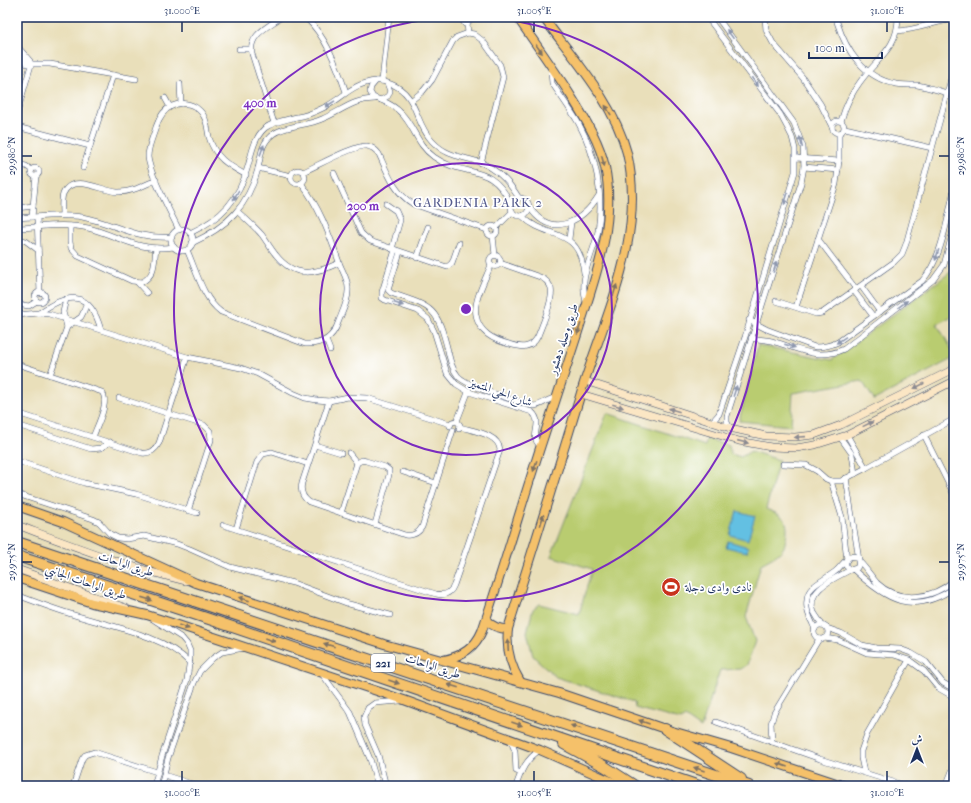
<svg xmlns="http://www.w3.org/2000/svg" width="971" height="803" font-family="'IM FELL French Canon',Amiri,serif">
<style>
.green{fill:#b9cc6f;stroke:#6a7e66}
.water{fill:#64c0e2;stroke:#4078a0}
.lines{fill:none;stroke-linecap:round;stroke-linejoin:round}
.street-casing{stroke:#3a496c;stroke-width:6}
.secondary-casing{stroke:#3a496c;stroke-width:8}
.primary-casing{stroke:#3a496c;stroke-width:10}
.highway-casing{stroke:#3a496c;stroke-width:12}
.street{stroke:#fff;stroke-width:5}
.secondary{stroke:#fbe6c4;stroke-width:7}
.primary{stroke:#f5c16b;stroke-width:8}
.highway{stroke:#f5c16b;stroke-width:10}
.oneway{fill:#8d97ae}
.oneway2{fill:#7d7164}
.oneway3{fill:#8b8a91}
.ticks{fill:none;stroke:#1b2f5e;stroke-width:1.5}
.ring{fill:none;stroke:#7b2cbf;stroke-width:2}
.labels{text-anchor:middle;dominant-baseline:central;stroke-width:3.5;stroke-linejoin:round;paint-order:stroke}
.shield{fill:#fff;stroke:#5f6d8e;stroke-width:1}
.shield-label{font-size:11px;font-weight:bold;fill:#1b2f5e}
.street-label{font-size:12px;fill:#1b2f5e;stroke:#fff}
.poi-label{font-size:12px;fill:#1b2f5e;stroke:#fff;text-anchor:start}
.neighbourhood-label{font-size:13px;letter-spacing:1px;fill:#565c8e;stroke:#fff}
.centre{fill:#7b2cbf;stroke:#fff;stroke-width:2}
.ring-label{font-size:12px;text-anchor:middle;font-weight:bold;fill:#7b2cbf;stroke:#fff;stroke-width:3.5;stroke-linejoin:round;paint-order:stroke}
.neatline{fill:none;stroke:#1b2f5e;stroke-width:1.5}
.ticks-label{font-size:10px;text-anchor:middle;fill:#1b2f5e}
</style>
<rect width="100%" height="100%" fill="#fff"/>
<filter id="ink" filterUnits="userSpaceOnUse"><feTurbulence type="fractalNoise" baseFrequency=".025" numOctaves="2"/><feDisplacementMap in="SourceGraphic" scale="8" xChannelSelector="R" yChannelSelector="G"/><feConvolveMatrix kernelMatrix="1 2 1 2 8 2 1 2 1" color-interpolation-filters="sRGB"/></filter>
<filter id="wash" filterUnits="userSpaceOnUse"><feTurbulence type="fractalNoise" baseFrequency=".012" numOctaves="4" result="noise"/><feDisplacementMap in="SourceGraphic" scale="16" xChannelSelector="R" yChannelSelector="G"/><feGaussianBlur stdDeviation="0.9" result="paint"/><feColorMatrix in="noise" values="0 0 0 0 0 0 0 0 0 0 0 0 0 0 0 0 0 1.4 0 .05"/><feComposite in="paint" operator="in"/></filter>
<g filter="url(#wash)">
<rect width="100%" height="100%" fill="#e9dfba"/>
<g class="green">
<path d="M954,261V315L937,324L954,353V358L874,400L862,381L793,393L791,426L739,421L758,345L832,360L952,271Z"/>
<path d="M607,413L705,446L707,439L729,445L731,454L741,457L751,451L779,460L766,509C782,515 790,519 786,538C785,542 785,547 782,550C777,556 768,560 761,564L746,617L755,641L747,665L741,669L720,670L701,728L685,717L681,720L635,708L634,702L556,677L533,656L527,632L533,609L539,604L579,614L592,569L551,556Z"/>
</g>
<g class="water">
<path d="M737,511L755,516L748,540L730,535Z"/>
<path d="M728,541L748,547L747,552L726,547Z"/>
</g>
</g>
<g filter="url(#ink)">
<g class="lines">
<defs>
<g id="street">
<path d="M145,17H160"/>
<path d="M305,17C326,36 337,66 346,92"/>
<path d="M466,17L470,20L467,24L468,33"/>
<path d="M466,17L463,19V21L465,24H467"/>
<path d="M707,17L780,114L787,127L792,137L795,149V172L745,337L719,414L712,422"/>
<path d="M717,17L794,123L803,147L804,167L801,183L727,416V422L730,428"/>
<path d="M765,17L766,30L773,43L803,78L821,105L832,127"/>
<path d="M837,22C846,51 864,78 896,84C903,85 910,85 917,85C928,87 937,90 947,93"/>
<path d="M897,31C917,30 934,22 954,19"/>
<path d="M17,46L30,61L31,65L17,113"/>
<path d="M239,49H251"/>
<path d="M17,53L27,64H50L136,79"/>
<path d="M554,69L551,73L552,83C561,97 571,110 579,124C596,156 604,194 598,231C593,257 577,278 587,304"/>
<path d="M382,81L389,17"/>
<path d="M387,83L390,91L388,96L381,100L373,97L370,92L371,87L376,81C382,80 385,82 391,84C418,94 414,122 432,141C448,158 463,156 482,163C498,170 510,183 519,198"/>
<path d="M180,84L181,104"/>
<path d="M165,98L170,107"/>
<path d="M381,100C388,103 396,107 401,113C415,127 416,144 434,157C465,179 491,161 511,204"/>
<path d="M412,100L423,91L432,80L453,41L457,37L468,33L474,34L483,41L500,65L503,77L481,163"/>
<circle cx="838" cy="127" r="6"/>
<path d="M841,121C845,107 851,94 860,82C876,59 898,49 898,17"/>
<path d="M274,123L252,54C248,35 268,27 281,17"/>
<path d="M17,127L90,146"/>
<path d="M845,128L932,148"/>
<path d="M796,158L839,161"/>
<path d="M17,164L26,166L32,170"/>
<path d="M804,167L838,170"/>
<path d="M83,168L113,75"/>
<path d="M258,168L291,176"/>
<circle cx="35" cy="172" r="4"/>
<circle cx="298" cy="177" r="7"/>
<path d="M303,172C315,167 356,144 367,146C372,147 376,150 379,154C388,174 394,192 413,204L487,230"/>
<path d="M334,173L361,233L370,241L447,267L452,263L459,243"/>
<circle cx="520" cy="207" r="9"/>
<path d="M386,204L396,211L400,220L392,249"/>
<path d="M17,208L33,206"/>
<path d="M530,208C552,240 583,221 599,195"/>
<path d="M238,212C246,219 255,227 262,235C267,242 271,249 276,255C295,279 315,274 339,263"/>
<path d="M62,215C62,209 61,200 63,194C72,172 102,191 117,192C131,193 144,185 156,180"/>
<path d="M522,216C547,241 579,225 584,273"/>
<path d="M32,217L36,176"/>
<path d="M37,217L40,293"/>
<path d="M17,218C38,217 61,214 82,217C114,223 137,240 172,237"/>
<path d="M70,226V242L71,248L78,256L132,281L142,282C156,275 154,261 156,248"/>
<circle cx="492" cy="231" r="5"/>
<path d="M17,228C40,227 65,223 88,228C120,236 137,252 174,247"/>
<path d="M496,228L512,212"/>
<circle cx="182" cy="240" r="11"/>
<path d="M179,230C171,213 149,173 148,157C148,146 153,137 156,127C159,118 163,110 172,106C181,102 191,103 198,109C207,116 207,127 209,137C215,158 228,165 246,175"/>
<path d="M190,233C222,218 239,200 248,166C252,152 254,138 265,128C275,121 286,120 297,117C306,116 315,112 323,108C344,98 350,84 376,81"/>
<path d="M493,236L495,255"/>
<path d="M17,238L26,241L38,250"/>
<path d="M569,239L571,222"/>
<path d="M818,239L856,289"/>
<path d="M192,243C227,227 248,206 258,169C261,155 261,143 273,134C286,125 307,126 322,119C342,111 353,99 375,99"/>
<path d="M187,250C196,270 203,299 221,312L305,344C321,345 333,338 338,323C342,312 349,300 348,288C348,279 342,271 339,262C329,234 320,208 301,183"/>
<path d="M395,250L382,292V298L385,300L418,311L428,319L434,331L447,373L456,384L469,392L532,412C545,424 527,437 541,446"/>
<path d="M400,252L388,290L391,293C433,307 437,307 448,351C450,360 452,369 458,376C469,388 517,401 534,406C543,405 548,398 556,398"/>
<circle cx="495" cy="261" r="5.5"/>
<path d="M417,258L428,227"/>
<path d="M491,265C486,278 473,301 476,315C479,333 494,340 509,344C521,348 532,349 538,336C542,325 554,299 551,288C549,283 545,279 540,277L500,263"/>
<path d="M137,282L147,293"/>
<path d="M861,286L880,312"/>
<path d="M854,291L873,316"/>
<circle cx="40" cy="297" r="5"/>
<path d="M66,299L63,312L67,327"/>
<path d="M776,301L816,314L822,313L894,262L902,254L906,244L954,68"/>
<path d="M17,304L29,306L37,301"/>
<path d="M796,307L836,184L839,161V133"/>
<path d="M39,313C69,292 90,290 101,330"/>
<path d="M17,315L39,313L49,314L187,357L241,368L258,374L293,393L305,398L317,400L329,401L348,397L367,398L450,424"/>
<path d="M749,320L766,329L815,347C824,347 830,346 838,342L922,281C942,259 947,219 954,190"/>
<path d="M751,338C759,340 767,339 775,342C800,349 818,361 844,349L933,280L944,265L954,227"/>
<path d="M326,340L330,350"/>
<path d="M17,364L102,392C110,402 97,426 93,437"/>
<path d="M50,375L67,327L81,317L84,311L86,304"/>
<path d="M119,398L204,425L210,431L211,440L188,511"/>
<path d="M329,401L302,483C300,491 302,497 309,502L405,535C413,536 418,534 422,527L453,430"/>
<path d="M17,413L142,453C150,454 155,451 159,443L187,357"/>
<path d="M17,425L91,449L101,448L110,442"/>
<path d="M450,426L452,422L457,421"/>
<path d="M459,429L460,425L457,421L469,390"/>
<path d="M847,435L866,468"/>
<path d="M924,435L954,495"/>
<path d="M840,437L852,454L855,474"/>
<path d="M315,445L341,453"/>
<path d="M349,453L357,463"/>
<path d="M17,461L84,483L136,494L197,513"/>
<path d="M783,464L806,465L817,471L826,479L831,481H841L866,468L954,419"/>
<path d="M403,472L436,483"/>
<path d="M846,478L859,560"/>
<path d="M831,481L842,517L847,560"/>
<path d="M17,494L93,519L99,522L110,534L118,538L127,539L144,536L177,544L190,549L230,567L293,583L349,604L390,615"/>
<path d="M341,513L357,463L362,460L366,461L385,467L389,470V475L375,524"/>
<path d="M223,525L436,594C445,596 451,593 454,585L500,450C499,434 473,431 460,427"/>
<path d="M236,529L257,462L263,454L272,452L308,464"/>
<path d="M859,561C866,568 871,576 877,583C899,604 933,599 954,580"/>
<path d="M854,570C886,600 913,616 954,588"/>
<path d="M17,595C38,603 59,611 81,617C115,627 165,636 190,663"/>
<path d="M822,625C820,621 816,616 814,612C804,590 836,578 850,570"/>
<circle cx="821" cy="632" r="7"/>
<path d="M827,628L841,633L862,645L876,648L900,649L911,653L926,662L943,683L954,689"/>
<path d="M815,629C811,620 805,609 807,600C807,596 809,591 812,588C819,581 829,577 837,570C841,566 846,559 850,557C858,554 860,563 857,568L850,570L846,566V562"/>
<path d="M824,638L838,640L867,653L894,655L909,660L924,671L938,688L954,697"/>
<path d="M322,674L350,712L370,759L378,786"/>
<path d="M716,722L820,759L906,786"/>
<path d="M510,739L515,751L516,771L521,773"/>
<path d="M772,742L771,724L774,713L819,639"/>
<path d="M864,772L861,758V751L867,734L909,660"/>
<path d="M164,775L198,786"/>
<path d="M73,786L82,759L85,755L94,752L157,772"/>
<path d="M154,786L162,756L187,680L190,658V651L187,644L182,638L154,620"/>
<path d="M161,786L168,758L184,712L194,683L200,671L213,658L222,652L244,648"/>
<path d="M386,786L378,755L365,725L364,717L368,708L375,703L400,701"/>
<path d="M516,786C521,771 526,759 540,750"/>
<path d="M946,786L954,766"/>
</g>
<g id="secondary">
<path d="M585,381L730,428L766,436L795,437L814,435L841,425L954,369"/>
<path d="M581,394L739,441L771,447L796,448L815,445L847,435L954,381"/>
<path d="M17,525C71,545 130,568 186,581"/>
<path d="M17,569L126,608"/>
</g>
<g id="primary">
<path d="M17,506L63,522L196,583L384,644L559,693L665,729L731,748L845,786"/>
<path d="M17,578L92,603L147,615L172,623L404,700L540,750L622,786"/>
<path d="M486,620C493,627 499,629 508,629"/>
<path d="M444,660C462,656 475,648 482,631C503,569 521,507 541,445C553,408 565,371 577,335C594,280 617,225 605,167C599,140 585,119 571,96C554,69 535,43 517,17"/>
<path d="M520,681C510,665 506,648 508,629C533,548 559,467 583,386C607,311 646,234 627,153C614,102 573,58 543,17"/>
</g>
<g id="highway">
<path d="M17,542L749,786"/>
<path d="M17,556L209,619L699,786"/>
<path d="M665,729L741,779"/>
<path d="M564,744L604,766L635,786"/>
</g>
</defs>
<use href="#street" class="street-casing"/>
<use href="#secondary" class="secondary-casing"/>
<use href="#primary" class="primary-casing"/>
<use href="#highway" class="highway-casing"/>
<use href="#street" class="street"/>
<use href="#secondary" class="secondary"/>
<use href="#primary" class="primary"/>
<use href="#highway" class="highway"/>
</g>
<defs><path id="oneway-solid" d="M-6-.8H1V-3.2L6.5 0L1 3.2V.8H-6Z"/></defs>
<g class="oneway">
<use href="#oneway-solid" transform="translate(730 34) rotate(-126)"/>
<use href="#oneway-solid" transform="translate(755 82) rotate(53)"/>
<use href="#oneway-solid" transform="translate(330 104) rotate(148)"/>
<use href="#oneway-solid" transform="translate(801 142) rotate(-104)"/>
<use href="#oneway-solid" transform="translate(262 150) rotate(-70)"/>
<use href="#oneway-solid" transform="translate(236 195) rotate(120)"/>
<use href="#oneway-solid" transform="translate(786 199) rotate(107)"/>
<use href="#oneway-solid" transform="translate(937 255) rotate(108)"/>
<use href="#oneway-solid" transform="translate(775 267) rotate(-72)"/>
<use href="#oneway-solid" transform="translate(398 304) rotate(17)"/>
<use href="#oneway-solid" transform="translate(903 304) rotate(-37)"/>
<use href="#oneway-solid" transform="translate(841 340) rotate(146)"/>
<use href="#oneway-solid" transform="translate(790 346) rotate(18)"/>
<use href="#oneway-solid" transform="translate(735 391) rotate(-72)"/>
</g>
<g class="oneway2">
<use href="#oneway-solid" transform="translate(539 49) rotate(54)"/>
<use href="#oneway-solid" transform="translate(608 110) rotate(-121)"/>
<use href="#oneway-solid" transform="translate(603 161) rotate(75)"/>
<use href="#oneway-solid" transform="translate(615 290) rotate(-72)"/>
<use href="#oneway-solid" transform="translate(579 329) rotate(108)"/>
<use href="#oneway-solid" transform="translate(535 466) rotate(108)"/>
<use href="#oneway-solid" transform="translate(542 520) rotate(-73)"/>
<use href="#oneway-solid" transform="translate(147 599) rotate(18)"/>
<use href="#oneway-solid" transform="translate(244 599) rotate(-162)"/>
<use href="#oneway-solid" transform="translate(184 627) rotate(20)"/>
<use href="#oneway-solid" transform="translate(270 640) rotate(19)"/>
<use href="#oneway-solid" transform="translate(329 645) rotate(-162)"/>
<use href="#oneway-solid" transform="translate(508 645) rotate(-93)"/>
<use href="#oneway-solid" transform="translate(394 682) rotate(19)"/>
<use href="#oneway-solid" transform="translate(453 686) rotate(-162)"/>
<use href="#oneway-solid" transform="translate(644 722) rotate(-160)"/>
<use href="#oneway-solid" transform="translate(517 724) rotate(19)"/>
<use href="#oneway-solid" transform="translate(576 727) rotate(-162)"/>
<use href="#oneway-solid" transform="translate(782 765) rotate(-161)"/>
<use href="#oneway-solid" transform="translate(699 769) rotate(-161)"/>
</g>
<g class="oneway3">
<use href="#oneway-solid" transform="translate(919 386) rotate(153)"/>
<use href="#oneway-solid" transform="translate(618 406) rotate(17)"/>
<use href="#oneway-solid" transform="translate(674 410) rotate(-162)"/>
<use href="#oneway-solid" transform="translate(868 424) rotate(-26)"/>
<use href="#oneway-solid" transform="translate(800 437) rotate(176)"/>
<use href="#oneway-solid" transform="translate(743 442) rotate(13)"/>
</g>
</g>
<path class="ticks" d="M182,22V32M534,22V32M887,22V32M22,156H32M939,156H949M22,562H32M939,562H949M182,771V781M534,771V781M887,771V781"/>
<g class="ring">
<circle cx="466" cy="309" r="146"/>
<path d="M469 17A292 292 0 1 1 463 17"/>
</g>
<defs>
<symbol id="stadium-disc" viewBox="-11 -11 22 22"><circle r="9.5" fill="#c8321e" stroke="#fff"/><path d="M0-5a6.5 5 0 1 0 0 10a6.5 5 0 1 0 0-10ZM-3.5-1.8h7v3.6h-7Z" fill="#fff"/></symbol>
</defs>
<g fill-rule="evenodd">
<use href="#stadium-disc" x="660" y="576" width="22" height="22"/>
</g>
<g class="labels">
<rect class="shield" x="371" y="654" width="24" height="18" rx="3"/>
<g class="shield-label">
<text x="383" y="663">221</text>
</g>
<g class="street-label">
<text transform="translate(563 339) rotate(-72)">طريق وصله دهشور</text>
<text transform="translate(501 392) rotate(19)">شارع الحي المتميز</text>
<text transform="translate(126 564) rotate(18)">طريق الواحات</text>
<text transform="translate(86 582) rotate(19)">طريق الواحات الجانبي</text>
<text transform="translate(433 666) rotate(18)">طريق الواحات</text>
</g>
<g class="poi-label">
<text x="685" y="587">نادى وادى دجلة</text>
</g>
<g class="neighbourhood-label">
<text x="478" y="202">GARDENIA PARK 2</text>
</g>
</g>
<circle cx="466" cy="309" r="6" class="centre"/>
<g class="ring-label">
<text x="260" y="107">400 m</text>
<text x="363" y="210">200 m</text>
</g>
<rect width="971" height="803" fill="none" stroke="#fff" stroke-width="44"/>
<g transform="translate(917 749)" stroke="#ffffff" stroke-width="3" paint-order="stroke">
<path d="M0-3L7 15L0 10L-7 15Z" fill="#1b2f5e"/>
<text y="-6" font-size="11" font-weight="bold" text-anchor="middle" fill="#1b2f5e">ش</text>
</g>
<path d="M809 52v6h73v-6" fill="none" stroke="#1b2f5e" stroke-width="2"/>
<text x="815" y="52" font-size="12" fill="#1b2f5e" stroke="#ffffff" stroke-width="3" paint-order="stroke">100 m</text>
<rect x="22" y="22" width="927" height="759" class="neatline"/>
<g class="ticks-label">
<text x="182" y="14">31.000°E</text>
<text x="534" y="14">31.005°E</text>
<text x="887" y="14">31.010°E</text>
<text transform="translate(11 156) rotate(-90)" y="4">29.980°N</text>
<text transform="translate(960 156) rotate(-90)" y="4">29.980°N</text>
<text transform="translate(11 562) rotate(-90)" y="4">29.975°N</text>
<text transform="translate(960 562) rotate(-90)" y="4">29.975°N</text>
<text x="182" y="796">31.000°E</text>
<text x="534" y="796">31.005°E</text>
<text x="887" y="796">31.010°E</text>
</g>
</svg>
